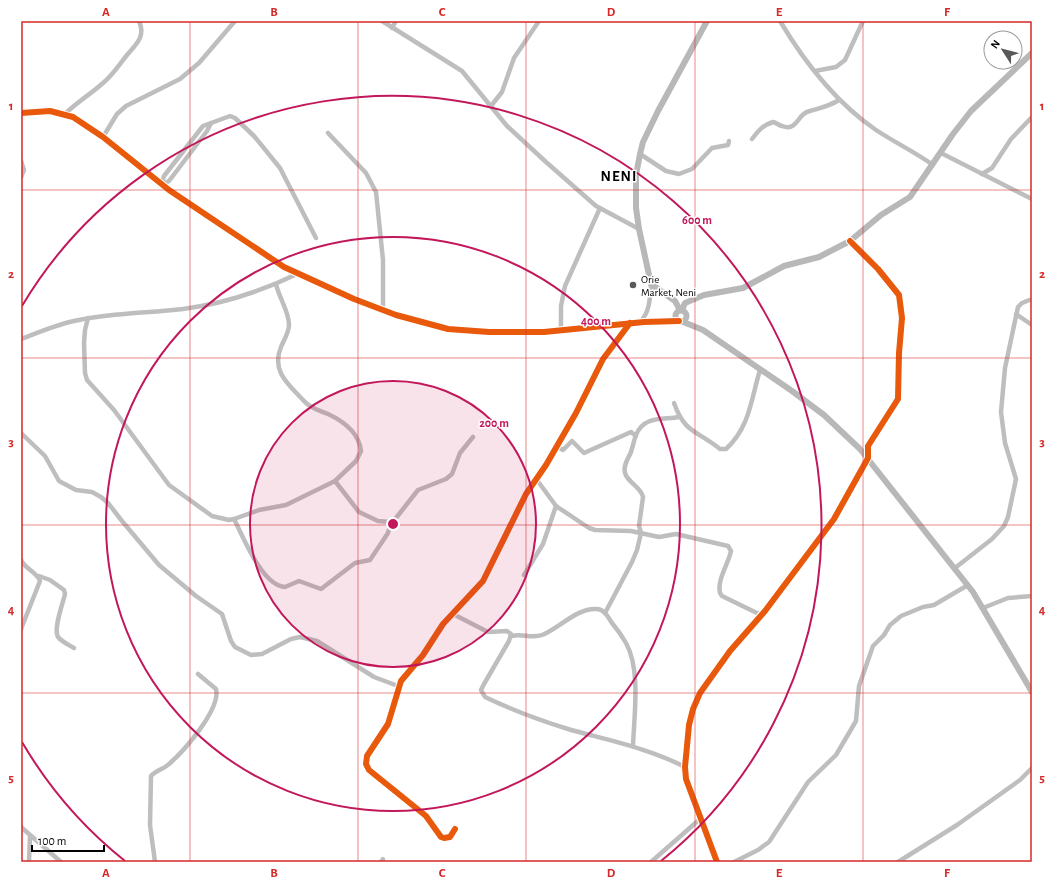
<svg xmlns="http://www.w3.org/2000/svg" width="1053" height="883" font-family="'Alegreya Sans',sans-serif">
<style>
.lines{fill:none;stroke-linecap:round;stroke-linejoin:round}
.street{stroke:#bebebe;stroke-width:4.5}
.secondary{stroke:#b8b8b8;stroke-width:6}
.cycleway-casing{stroke:#fff;stroke-width:8}
.cycleway{stroke:#e8590c;stroke-width:6}
.grid{fill:none;stroke:#d62828;stroke-width:1;stroke-opacity:0.55}
.ring{fill:none;stroke:#c2185b;stroke-width:2}
.poi-dot{fill:#595959;stroke:#fff;stroke-width:1.5}
.labels{text-anchor:middle;dominant-baseline:central;stroke-width:3;stroke-linejoin:round;paint-order:stroke}
.poi-label{font-size:11px;fill:#000;stroke:#fff;text-anchor:start}
.district-label{font-size:15px;font-weight:bold;letter-spacing:1px;fill:#000;stroke:#fff}
.centre{fill:#c2185b;stroke:#fff;stroke-width:2}
.ring-label{font-size:12px;text-anchor:middle;font-weight:bold;fill:#c2185b;stroke:#fff;stroke-width:3;stroke-linejoin:round;paint-order:stroke}
.neatline{fill:none;stroke:#d62828;stroke-width:1.5}
.grid-label{font-size:13px;text-anchor:middle;font-weight:bold;fill:#d62828}
</style>
<rect width="100%" height="100%" fill="#fff"/>
<g class="lines">
<g class="street">
<path d="M382,21L462,71L507,126L546,162L596,206L639,229"/>
<path d="M780,21C805,63 835,102 876,130C894,142 915,152 933,165"/>
<path d="M392,28L396,21"/>
<path d="M815,71L836,67L845,60L863,21"/>
<path d="M491,106L502,92L514,58L539,21"/>
<path d="M65,114C77,102 91,94 103,83C113,75 119,65 127,55C136,44 146,37 139,21"/>
<path d="M328,133L366,173L376,192L383,260V310"/>
<path d="M103,137L117,114L126,106L180,79L199,63L235,21"/>
<path d="M752,139C758,131 763,125 773,122C777,123 778,125 782,126C796,132 798,115 807,112C819,108 828,107 839,100"/>
<path d="M941,153L1032,199"/>
<path d="M640,154L666,171L679,174L692,169L712,148L728,145L729,141"/>
<path d="M21,161L24,170L21,177"/>
<path d="M982,174L992,168L1011,139L1032,117"/>
<path d="M161,185L164,176L203,126L230,116L235,118L254,136L280,168L316,238"/>
<path d="M161,185L169,181L207,131L211,123"/>
<path d="M1016,314L1032,325"/>
<path d="M88,318L85,330L84,343L85,373L87,380L114,410L169,485L212,516L229,520L234,519L259,510L286,505L335,481L356,461L361,451C359,433 343,421 328,414C319,410 311,409 304,401C288,384 271,371 281,347C284,340 289,332 289,325C289,311 279,298 276,284"/>
<path d="M640,322C650,312 650,298 651,284"/>
<path d="M561,331V306L565,286L600,208"/>
<path d="M21,339C40,332 60,323 79,320C113,313 148,313 183,309C221,304 262,291 297,274"/>
<path d="M674,403C685,434 697,430 720,449H726C750,427 751,399 760,370"/>
<path d="M21,433L45,456L59,481L76,490L92,492L101,497L108,503L122,521L159,565L196,596L222,614L231,641L235,647L251,655L262,654L291,639L300,637L317,641L374,677L398,686"/>
<path d="M556,446L563,450L572,441L584,453L631,432L636,436"/>
<path d="M537,480L556,506L589,528L595,530L631,531L659,537L676,534L728,546L731,551C728,565 717,579 720,593L722,596L761,615"/>
<path d="M335,481L359,512L378,521L391,522L396,518L418,490L446,479L452,474L460,453L473,437"/>
<path d="M234,519C243,536 262,586 285,587L299,581L321,589L355,563L370,560L388,533L391,522"/>
<path d="M21,560C25,569 37,572 40,581L21,629"/>
<path d="M955,568L992,539L1004,526L1008,517L1016,479L1005,443L1001,412L1005,368L1018,307L1022,303L1032,299"/>
<path d="M524,575L543,544L556,506"/>
<path d="M39,576L50,580L64,590L65,594C63,603 53,629 58,637C62,642 69,645 74,648"/>
<path d="M983,608L1008,598L1032,596"/>
<path d="M605,613L632,562L637,550L641,533L639,526L643,497C641,487 628,483 625,473C623,465 628,459 631,452C633,446 634,440 636,435C644,415 664,420 679,417"/>
<path d="M453,614L488,632L507,631L511,634L509,641L484,684L481,690L485,697C512,710 539,720 568,729C607,740 648,748 685,767"/>
<path d="M512,636C522,633 531,639 542,635C558,629 578,607 597,609C604,609 608,617 612,623C617,629 622,636 626,643C641,670 634,716 633,746"/>
<path d="M21,827L61,862"/>
<path d="M455,829L450,837L444,838L441,837L426,816L369,770L366,764L367,756L388,724L401,681L423,655L443,624L483,581L526,494L546,465L576,413L603,359L630,323"/>
<path d="M29,862L30,836"/>
<path d="M155,862L150,825L151,776C156,770 164,769 169,764C184,751 221,709 216,689L198,674"/>
<path d="M381,862L383,859"/>
<path d="M651,862L700,819"/>
<path d="M717,862L686,779L685,767L689,725L693,709L700,693L730,651L765,611L834,519L868,458V446L898,399L899,353L902,318L899,295L878,269L850,241"/>
<path d="M734,862L758,850L769,842L808,782L836,755L856,721L859,686L873,646L884,635L890,625L901,616L923,607L934,605L968,585"/>
<path d="M898,862L957,825L1020,780L1032,768"/>
</g>
<g class="secondary">
<path d="M21,113L50,111L73,117L103,137L169,190L284,267L354,299L396,315L448,329L489,332H544L644,322L679,321"/>
<path d="M680,310L675,301L651,284L639,229L636,208V175L640,154L643,142L658,111L707,21"/>
<path d="M682,310L685,303L704,295L743,288L784,266L819,257L850,241L881,215L910,197L953,134L971,111L1032,53"/>
<circle cx="681" cy="316" r="5.5"/>
<path d="M681,321L703,330L792,391L824,415L860,449L973,592L1032,692"/>
</g>
<defs>
<g id="cycleway">
<path d="M21,113L50,111L73,117L103,137L169,190L284,267L354,299L396,315L448,329L489,332H544L644,322L679,321"/>
<path d="M455,829L450,837L444,838L441,837L426,816L369,770L366,764L367,756L388,724L401,681L423,655L443,624L483,581L526,494L546,465L576,413L603,359L630,323"/>
<path d="M717,862L686,779L685,767L689,725L693,709L700,693L730,651L765,611L834,519L868,458V446L898,399L899,353L902,318L899,295L878,269L850,241"/>
</g>
</defs>
<use href="#cycleway" class="cycleway-casing"/>
<use href="#cycleway" class="cycleway"/>
</g>
<path class="grid" d="M190,21V862M358,21V862M526,21V862M695,21V862M863,21V862M21,190H1032M21,358H1032M21,525H1032M21,693H1032"/>
<circle cx="393" cy="524" r="143" fill="#c2185b" fill-opacity=".12"/>
<g class="ring">
<circle cx="393" cy="524" r="143"/>
<circle cx="393" cy="524" r="287"/>
<path d="M125 861A430 430 0 0 1 22 742M22 306A430 430 0 1 1 661 861"/>
</g>
<circle class="poi-dot" cx="633" cy="285" r="4"/>
<g class="labels">
<g class="poi-label">
<text x="641" y="279">Orie<tspan x="641" dy="13">Market, Neni</tspan></text>
</g>
<g class="district-label">
<text x="619" y="176">NENI</text>
</g>
</g>
<circle cx="393" cy="524" r="6" class="centre"/>
<g class="ring-label">
<text x="697" y="224">600 m</text>
<text x="596" y="325">400 m</text>
<text x="494" y="427">200 m</text>
</g>
<rect width="1053" height="883" fill="none" stroke="#ffffff" stroke-width="44"/>
<g transform="translate(1003 50) rotate(306)"><circle r="19" fill="#ffffff" stroke="#999999"/>
<path d="M0-3L7 15L0 10L-7 15Z" fill="#595959"/>
<text y="-6" font-size="11" font-weight="bold" text-anchor="middle" fill="#000000">N</text>
</g>
<path d="M32 845v6h72v-6" fill="none" stroke="#000000" stroke-width="2"/>
<text x="38" y="845" font-size="12" fill="#000000" stroke="#ffffff" stroke-width="3" paint-order="stroke">100 m</text>
<rect x="22" y="22" width="1009" height="839" class="neatline"/>
<g class="grid-label">
<text x="106" y="16">A</text>
<text x="274" y="16">B</text>
<text x="442" y="16">C</text>
<text x="611" y="16">D</text>
<text x="779" y="16">E</text>
<text x="947" y="16">F</text>
<text x="11" y="110">1</text>
<text x="1042" y="110">1</text>
<text x="11" y="278">2</text>
<text x="1042" y="278">2</text>
<text x="11" y="446">3</text>
<text x="1042" y="446">3</text>
<text x="11" y="614">4</text>
<text x="1042" y="614">4</text>
<text x="11" y="782">5</text>
<text x="1042" y="782">5</text>
<text x="106" y="877">A</text>
<text x="274" y="877">B</text>
<text x="442" y="877">C</text>
<text x="611" y="877">D</text>
<text x="779" y="877">E</text>
<text x="947" y="877">F</text>
</g>
</svg>
